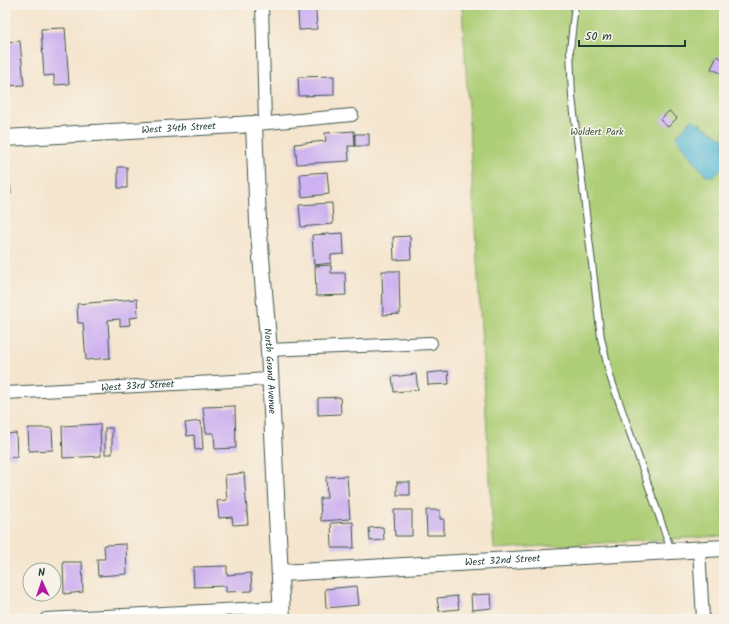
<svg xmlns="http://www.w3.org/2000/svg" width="729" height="624" font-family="Kalam,sans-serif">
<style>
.green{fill:#adce76;stroke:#668655}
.water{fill:#57bad5;stroke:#3b7c84}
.building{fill:#cdb1f0}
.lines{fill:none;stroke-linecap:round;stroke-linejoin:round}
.lane-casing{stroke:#3f564b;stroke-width:8}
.street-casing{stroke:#3f564b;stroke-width:14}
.secondary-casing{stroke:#3f564b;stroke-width:18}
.lane{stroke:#fff;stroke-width:6}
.street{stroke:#fff;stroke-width:12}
.secondary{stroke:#fff;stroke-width:16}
.labels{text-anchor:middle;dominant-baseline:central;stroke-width:3;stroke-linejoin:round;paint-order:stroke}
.street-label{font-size:10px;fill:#1f3d34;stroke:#f7f3e8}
.park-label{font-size:10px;fill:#3b5a41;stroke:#f7f3e8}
</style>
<rect width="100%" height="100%" fill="#f7f3e8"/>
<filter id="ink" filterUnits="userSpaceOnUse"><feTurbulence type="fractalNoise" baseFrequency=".025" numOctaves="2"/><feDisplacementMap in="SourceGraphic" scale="8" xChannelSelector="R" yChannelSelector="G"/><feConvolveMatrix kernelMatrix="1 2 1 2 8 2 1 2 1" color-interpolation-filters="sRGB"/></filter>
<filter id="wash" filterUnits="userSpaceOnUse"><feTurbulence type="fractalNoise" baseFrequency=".012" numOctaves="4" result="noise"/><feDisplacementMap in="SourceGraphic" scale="16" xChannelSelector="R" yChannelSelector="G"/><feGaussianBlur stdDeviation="0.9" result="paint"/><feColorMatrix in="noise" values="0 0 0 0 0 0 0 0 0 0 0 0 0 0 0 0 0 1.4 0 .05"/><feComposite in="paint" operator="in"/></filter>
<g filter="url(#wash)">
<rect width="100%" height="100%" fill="#f5e5ce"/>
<path class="green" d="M462,5H724V536L494,549Z"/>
<path class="water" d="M692,119L724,139V166L715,176H706L676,137Z"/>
<g id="blocks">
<g class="building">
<path d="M298,10H316L317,29L299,30Z"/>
<path d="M65,28L69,84L54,85V75L44,76L41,29Z"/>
<path d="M20,41L24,85L5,86V42Z"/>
<path d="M717,56L724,60V74L711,69Z"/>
<path d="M334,76V95L299,96L298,77Z"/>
<path d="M669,111L677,118L668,127L660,120Z"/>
<path d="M354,131L355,146H348L349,161L297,164L295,144L326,141L325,133Z"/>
<rect x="355" y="134" width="14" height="12"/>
<rect x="118" y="167" width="9" height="21"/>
<path d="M327,172L329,194L302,197L300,174Z"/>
<path d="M5,184H10L11,194H5Z"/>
<path d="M332,203L333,224L301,227L299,205Z"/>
<path d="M343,233L344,254L331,255V263L314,265L312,235Z"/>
<path d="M410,236L411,259L394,260L393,237Z"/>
<path d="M331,265V273H345L346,295L316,296L315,266Z"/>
<path d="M382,271H399L400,314L383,315Z"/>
<path d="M137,299L138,317L129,318L130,325L120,326V319L108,320L110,358L86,360L83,323H78L77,304Z"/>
<path d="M448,371L449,384L428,385L427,373Z"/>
<path d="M416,374L418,390L394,392L392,377Z"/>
<path d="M340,397L341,414L318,415V398Z"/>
<path d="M235,406L236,448L215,449L214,433H206L203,407Z"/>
<path d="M201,421L203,449L195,450L194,435L187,436L185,423Z"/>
<path d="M100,424L101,456L63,458L62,426Z"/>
<path d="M28,428H52L53,450L29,451Z"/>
<rect x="105" y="428" width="7" height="26"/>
<path d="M16,433L17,457L5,458V434Z"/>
<path d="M244,473L248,524L233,525L232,517L219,518L217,501L227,500L225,475Z"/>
<path d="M347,476L350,519L321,521L320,498H327L326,477Z"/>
<rect x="397" y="482" width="13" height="13"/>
<path d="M394,510H412V536H395Z"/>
<path d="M426,510H440V519H444V535H427Z"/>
<path d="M353,522L354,548H332L331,523Z"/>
<path d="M383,527L384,540L370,541L369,528Z"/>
<path d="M126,544L127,574L98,576L97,559H105L104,545Z"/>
<path d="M63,562H82L83,592L64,594Z"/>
<path d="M227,566V575L251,573L252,591L226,592V586L194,587L193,567Z"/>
<path d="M357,586L359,605L326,608L325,589Z"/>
<path d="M491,594L492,608L472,610L471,595Z"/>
<path d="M457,596L459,609L439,611L437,598Z"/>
</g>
</g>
</g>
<g filter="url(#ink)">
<use href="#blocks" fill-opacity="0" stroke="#3f564b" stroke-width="1"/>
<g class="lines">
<defs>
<path id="lane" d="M575,5L570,50L572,97L601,338L610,376L671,550"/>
<g id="street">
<path d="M262,5L265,123"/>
<path d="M257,124L352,115"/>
<path d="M269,350L431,343"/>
<path id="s1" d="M5,393L270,379"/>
<path d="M699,549L703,619"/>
<path d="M46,619L282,607"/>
</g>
<g id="secondary">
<path id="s2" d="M5,138L254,124L258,222L269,350L282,619"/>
<path id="s3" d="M280,573L724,548"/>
</g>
</defs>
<use href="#lane" class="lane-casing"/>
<use href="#street" class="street-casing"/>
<use href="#secondary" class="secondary-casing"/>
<use href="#lane" class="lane"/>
<use href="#street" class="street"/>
<use href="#secondary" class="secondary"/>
</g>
</g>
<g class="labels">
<g class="street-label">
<text stroke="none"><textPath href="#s2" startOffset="174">West 34th Street</textPath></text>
<text stroke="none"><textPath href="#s2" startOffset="497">North Grand Avenue</textPath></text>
<text stroke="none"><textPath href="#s1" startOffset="133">West 33rd Street</textPath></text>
<text stroke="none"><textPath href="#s3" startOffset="223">West 32nd Street</textPath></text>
</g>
<g class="park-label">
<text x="597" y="132">Woldert Park</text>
</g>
</g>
<rect width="729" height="624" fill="none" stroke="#f7f3e8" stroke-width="20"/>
<g transform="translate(42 582) rotate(357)"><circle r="19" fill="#f7f3e8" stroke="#a1aaa0"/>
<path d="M0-3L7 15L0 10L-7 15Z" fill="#b5179e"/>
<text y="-6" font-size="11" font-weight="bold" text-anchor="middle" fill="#1f3d34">N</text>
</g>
<path d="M579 40v6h106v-6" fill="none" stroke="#1f3d34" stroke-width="2"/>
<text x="585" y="40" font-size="12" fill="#1f3d34" stroke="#f7f3e8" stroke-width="3" paint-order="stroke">50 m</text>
</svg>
